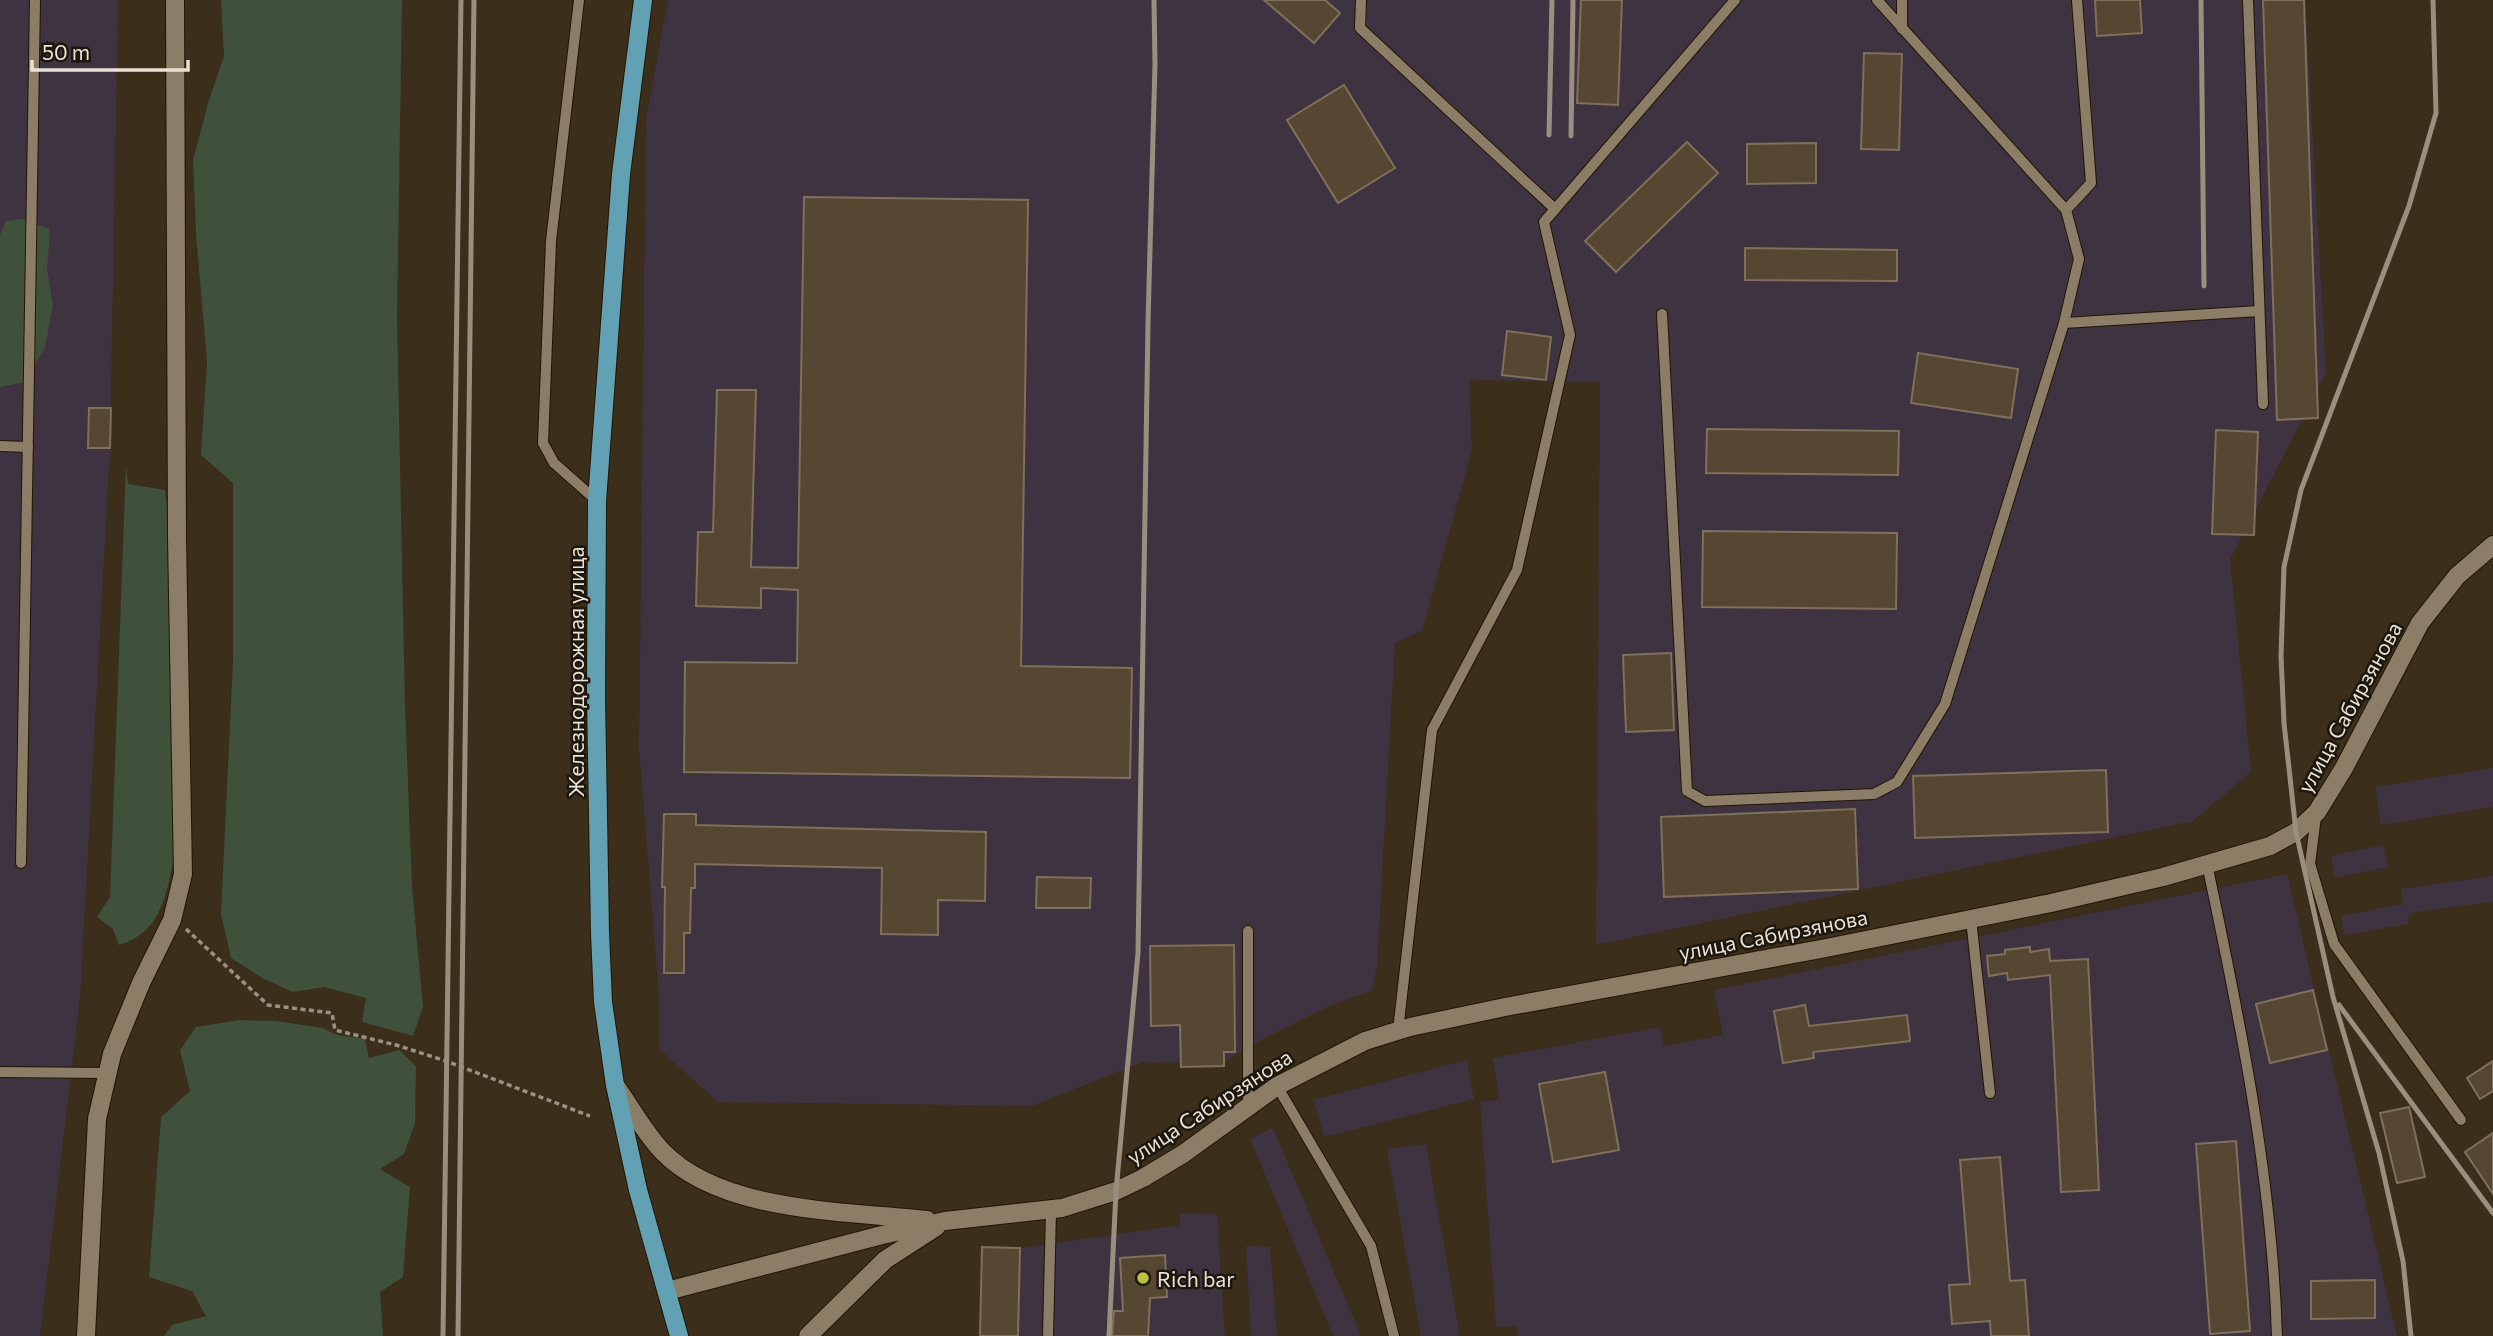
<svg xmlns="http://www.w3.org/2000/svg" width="2493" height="1336" font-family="Commissioner,sans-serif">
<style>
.industrial{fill:#3f3342}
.green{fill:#3f503b}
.building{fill:#554732;stroke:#7e705a;stroke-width:2}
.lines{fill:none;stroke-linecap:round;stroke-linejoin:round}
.service-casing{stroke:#221603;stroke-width:12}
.minor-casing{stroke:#221603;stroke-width:20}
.primary-casing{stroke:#221603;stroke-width:20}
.path{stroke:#9c9181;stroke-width:3.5;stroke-dasharray:5 3.5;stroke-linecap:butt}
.service{stroke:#8c7d67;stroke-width:10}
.minor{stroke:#8c7d67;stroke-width:18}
.primary{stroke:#62a0b3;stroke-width:18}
.rail{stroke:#9a8f7f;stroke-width:5}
.poi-dot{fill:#bac045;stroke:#1d170e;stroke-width:2.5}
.labels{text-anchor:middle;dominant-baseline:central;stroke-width:5;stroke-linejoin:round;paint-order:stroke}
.street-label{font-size:21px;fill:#ebe2d6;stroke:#1d170e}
.poi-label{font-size:21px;fill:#ebe2d6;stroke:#1d170e;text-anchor:start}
</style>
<rect width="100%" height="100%" fill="#3b2e1a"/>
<g class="industrial">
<path d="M0,0H118L110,448L80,998L40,1336H0Z"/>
<path d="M668,0H2305L2326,373L2230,559L2251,772L2193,821L1596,945L1600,382L1469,380L1472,450L1422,631L1395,643L1377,966L1372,990L1325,1008L1249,1046L1221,1064L1143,1062L1032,1106L718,1102L659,1049V995L639,748L646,120Z"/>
<path d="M2493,768V807L2381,825L2375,787Z"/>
<path d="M2383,845L2388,867L2335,878L2331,856Z"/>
<path d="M2287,874L2397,1336H1518L1517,1326L1496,1327L1480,1101L1499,1100L1493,1058L1660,1027L1664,1046L1723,1035L1714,990Z"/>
<path d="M2493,876V902L2409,913L2408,924L2344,935L2341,916L2403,904L2401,889Z"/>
<path d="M1467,1060L1474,1099L1325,1137L1313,1100Z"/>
<path d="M1273,1128L1361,1336H1333L1250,1139Z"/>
<path d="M1426,1144L1460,1336H1421L1387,1149Z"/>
<path d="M1180,1213L1217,1214L1225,1336H980L982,1247L1021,1248L1180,1225Z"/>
<path d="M1246,1246L1270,1247L1277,1336H1251Z"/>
</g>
<g class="green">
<path d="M221,0H402L397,318L405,706L412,887L423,1007L413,1036L362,1022L366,998L324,987L293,992L264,979L231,958L221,914L233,661V483L201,455L207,362L196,234L193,160L208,103L224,56Z"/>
<path d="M22,219L50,229L47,269L53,305L45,347L25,382L0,387V235L6,221Z"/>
<path d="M126,465L128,484L165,490L170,535L175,854C166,893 163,932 119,945L113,929L97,917L110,897Z"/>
<path d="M240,1020L276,1021L323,1028L337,1035L365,1039L369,1058L399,1050L416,1066L415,1123L404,1154L380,1169L410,1187L403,1277L380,1292L383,1336H164L172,1325L206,1316L192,1291L149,1277L161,1117L190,1091L180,1050L196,1027Z"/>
</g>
<g class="building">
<path d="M1264,0H1325L1340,13L1314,43Z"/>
<path d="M1581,0H1622L1618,105L1577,103Z"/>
<path d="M2095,0H2140L2142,33L2097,36Z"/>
<path d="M2263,0H2304L2318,418L2277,420Z"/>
<path d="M1864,53L1902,54L1899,150L1861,149Z"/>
<path d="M1344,85L1395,168L1338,203L1287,120Z"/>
<path d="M1687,142L1718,173L1616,272L1585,241Z"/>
<path d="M1816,143V183L1747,184V144Z"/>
<path d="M804,197L1028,200L1021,666L1132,668L1130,778L684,772L685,662L797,663L798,590L761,588V608L696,606L698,532H713L717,390H756L751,567L798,568Z"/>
<path d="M1745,248L1897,250V281L1745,280Z"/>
<path d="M1507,331L1551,337L1546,380L1502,375Z"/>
<path d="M1918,353L2018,369L2011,418L1911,403Z"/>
<path d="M89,408H111L110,448H88Z"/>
<path d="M1707,429L1899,431L1898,475L1706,473Z"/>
<path d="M2216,430L2258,432L2254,535L2212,534Z"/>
<path d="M1703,531L1897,533L1896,609L1702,607Z"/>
<path d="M1671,653L1674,730L1626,732L1623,655Z"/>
<path d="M2106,770L2108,832L1915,838L1913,776Z"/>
<path d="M1855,809L1858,889L1664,897L1661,817Z"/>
<path d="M664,814H696V825L986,832L985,901L938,900V935L881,934L882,868L695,864V888H691L690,933H684V973H664L665,887H662Z"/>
<path d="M1037,877L1091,878L1090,908H1036Z"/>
<path d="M1234,945L1235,1052H1224V1066L1181,1067L1180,1025L1151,1026L1150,946Z"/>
<path d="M2030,947V952L2049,949L2050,961L2088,959L2099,1190L2061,1192L2050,975L2008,980L2007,973L1989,976L1987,956L2005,954V950Z"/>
<path d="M2313,990L2327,1050L2270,1063L2256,1004Z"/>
<path d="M1805,1005L1809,1026L1907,1015L1910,1041L1813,1052L1814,1058L1783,1063L1774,1011Z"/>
<path d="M2493,1061V1091L2480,1099L2467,1078Z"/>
<path d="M1605,1072L1619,1150L1553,1162L1539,1084Z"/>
<path d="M2409,1107L2425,1177L2397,1183L2380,1113Z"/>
<path d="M2493,1133V1194L2465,1152Z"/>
<path d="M2236,1141L2250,1331L2210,1334L2196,1144Z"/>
<path d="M2000,1157L2010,1281L2025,1280L2029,1336H1991L1990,1321L1952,1324L1949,1285L1970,1284L1960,1160Z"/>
<path d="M982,1247L1020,1248L1018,1336H980Z"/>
<path d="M1165,1255L1167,1297L1150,1298L1148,1336H1112L1114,1311H1123L1120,1258Z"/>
<path d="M2375,1280V1318L2311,1319V1281Z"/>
</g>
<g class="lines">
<defs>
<g id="service">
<path d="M579,0L551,241L543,443L554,463L597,501"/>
<path d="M1361,0L1360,28L1555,209"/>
<path d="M1902,0V29"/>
<path d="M2248,0L2263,404"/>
<path d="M2066,210L2091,183L2077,0"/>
<path d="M1662,314L1687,791L1705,801L1874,794L1897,782L1945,704L2064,323L2079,259L2066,210L1877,0"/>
<path d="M2064,323L2259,311"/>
<path d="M0,446L28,447"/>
<path d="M2316,816L2310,864L2334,944L2461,1120"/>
<path d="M21,863L35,0"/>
<path d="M2207,864C2240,1020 2272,1177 2277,1336"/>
<path d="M1971,919L1990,1093"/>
<path d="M1398,1031L1432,730L1517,570L1570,335L1544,222L1735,0"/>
<path d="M0,1072L107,1073"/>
<path d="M1277,1086L1371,1246L1394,1336"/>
<path d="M1248,1107V931"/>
<path d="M1048,1336L1051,1210"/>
</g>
<g id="minor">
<path d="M615,1085C630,1106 644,1132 662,1151C721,1213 846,1211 927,1220"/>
<path d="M667,1291L882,1235L945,1221L1062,1208L1116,1191L1143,1178L1183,1154L1277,1086L1365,1041L1410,1027L1505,1007L1821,949L2051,903L2163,877L2270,846L2296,832L2317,812L2344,768L2420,623L2457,576L2493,545"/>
<path d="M86,1336L97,1119L112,1054L141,983L172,920L183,874L177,537L175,0"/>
<path d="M808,1336L885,1260L936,1227"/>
</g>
<path id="primary" d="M643,0L621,174L597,501L596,696L600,933L603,1002L615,1085L638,1190L679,1336"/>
</defs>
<use href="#service" class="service-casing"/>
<use href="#minor" class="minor-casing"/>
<use href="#primary" class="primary-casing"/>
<path class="path" d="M186,929L268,1005L332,1013L335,1030L396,1045L446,1061L590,1116"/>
<use href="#service" class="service"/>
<use href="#minor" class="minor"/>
<use href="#primary" class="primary"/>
<g class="rail">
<path d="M2201,0L2204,286"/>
<path d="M1549,135L1552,0"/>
<path d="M1571,136L1573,0"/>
<path d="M2339,1005L2493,1213"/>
<path d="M443,1336L461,0"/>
<path d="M458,1336L474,0"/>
<path d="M1109,1336L1116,1191L1138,953L1148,323L1155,64L1154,0"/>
<path d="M2411,1336L2403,1261L2379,1153L2333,997L2296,832L2284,723L2281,656L2284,567L2301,490L2409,206L2436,113L2433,0"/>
</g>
</g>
<circle class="poi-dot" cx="1143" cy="1278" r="7"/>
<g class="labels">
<g class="street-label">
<text transform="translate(575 672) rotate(-90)">Железнодорожная улица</text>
<text transform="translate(2349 707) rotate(-61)">улица Сабирзянова</text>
<text transform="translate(1773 934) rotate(-11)">улица Сабирзянова</text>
<text transform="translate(1209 1106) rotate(-33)">улица Сабирзянова</text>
</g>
<g class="poi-label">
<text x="1157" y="1278">Rich bar</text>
</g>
</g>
<path d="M32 60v10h156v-10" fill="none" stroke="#ebe2d6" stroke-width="3.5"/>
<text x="42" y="60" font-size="21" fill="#ebe2d6" stroke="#1d170e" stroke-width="5" paint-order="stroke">50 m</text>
</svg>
